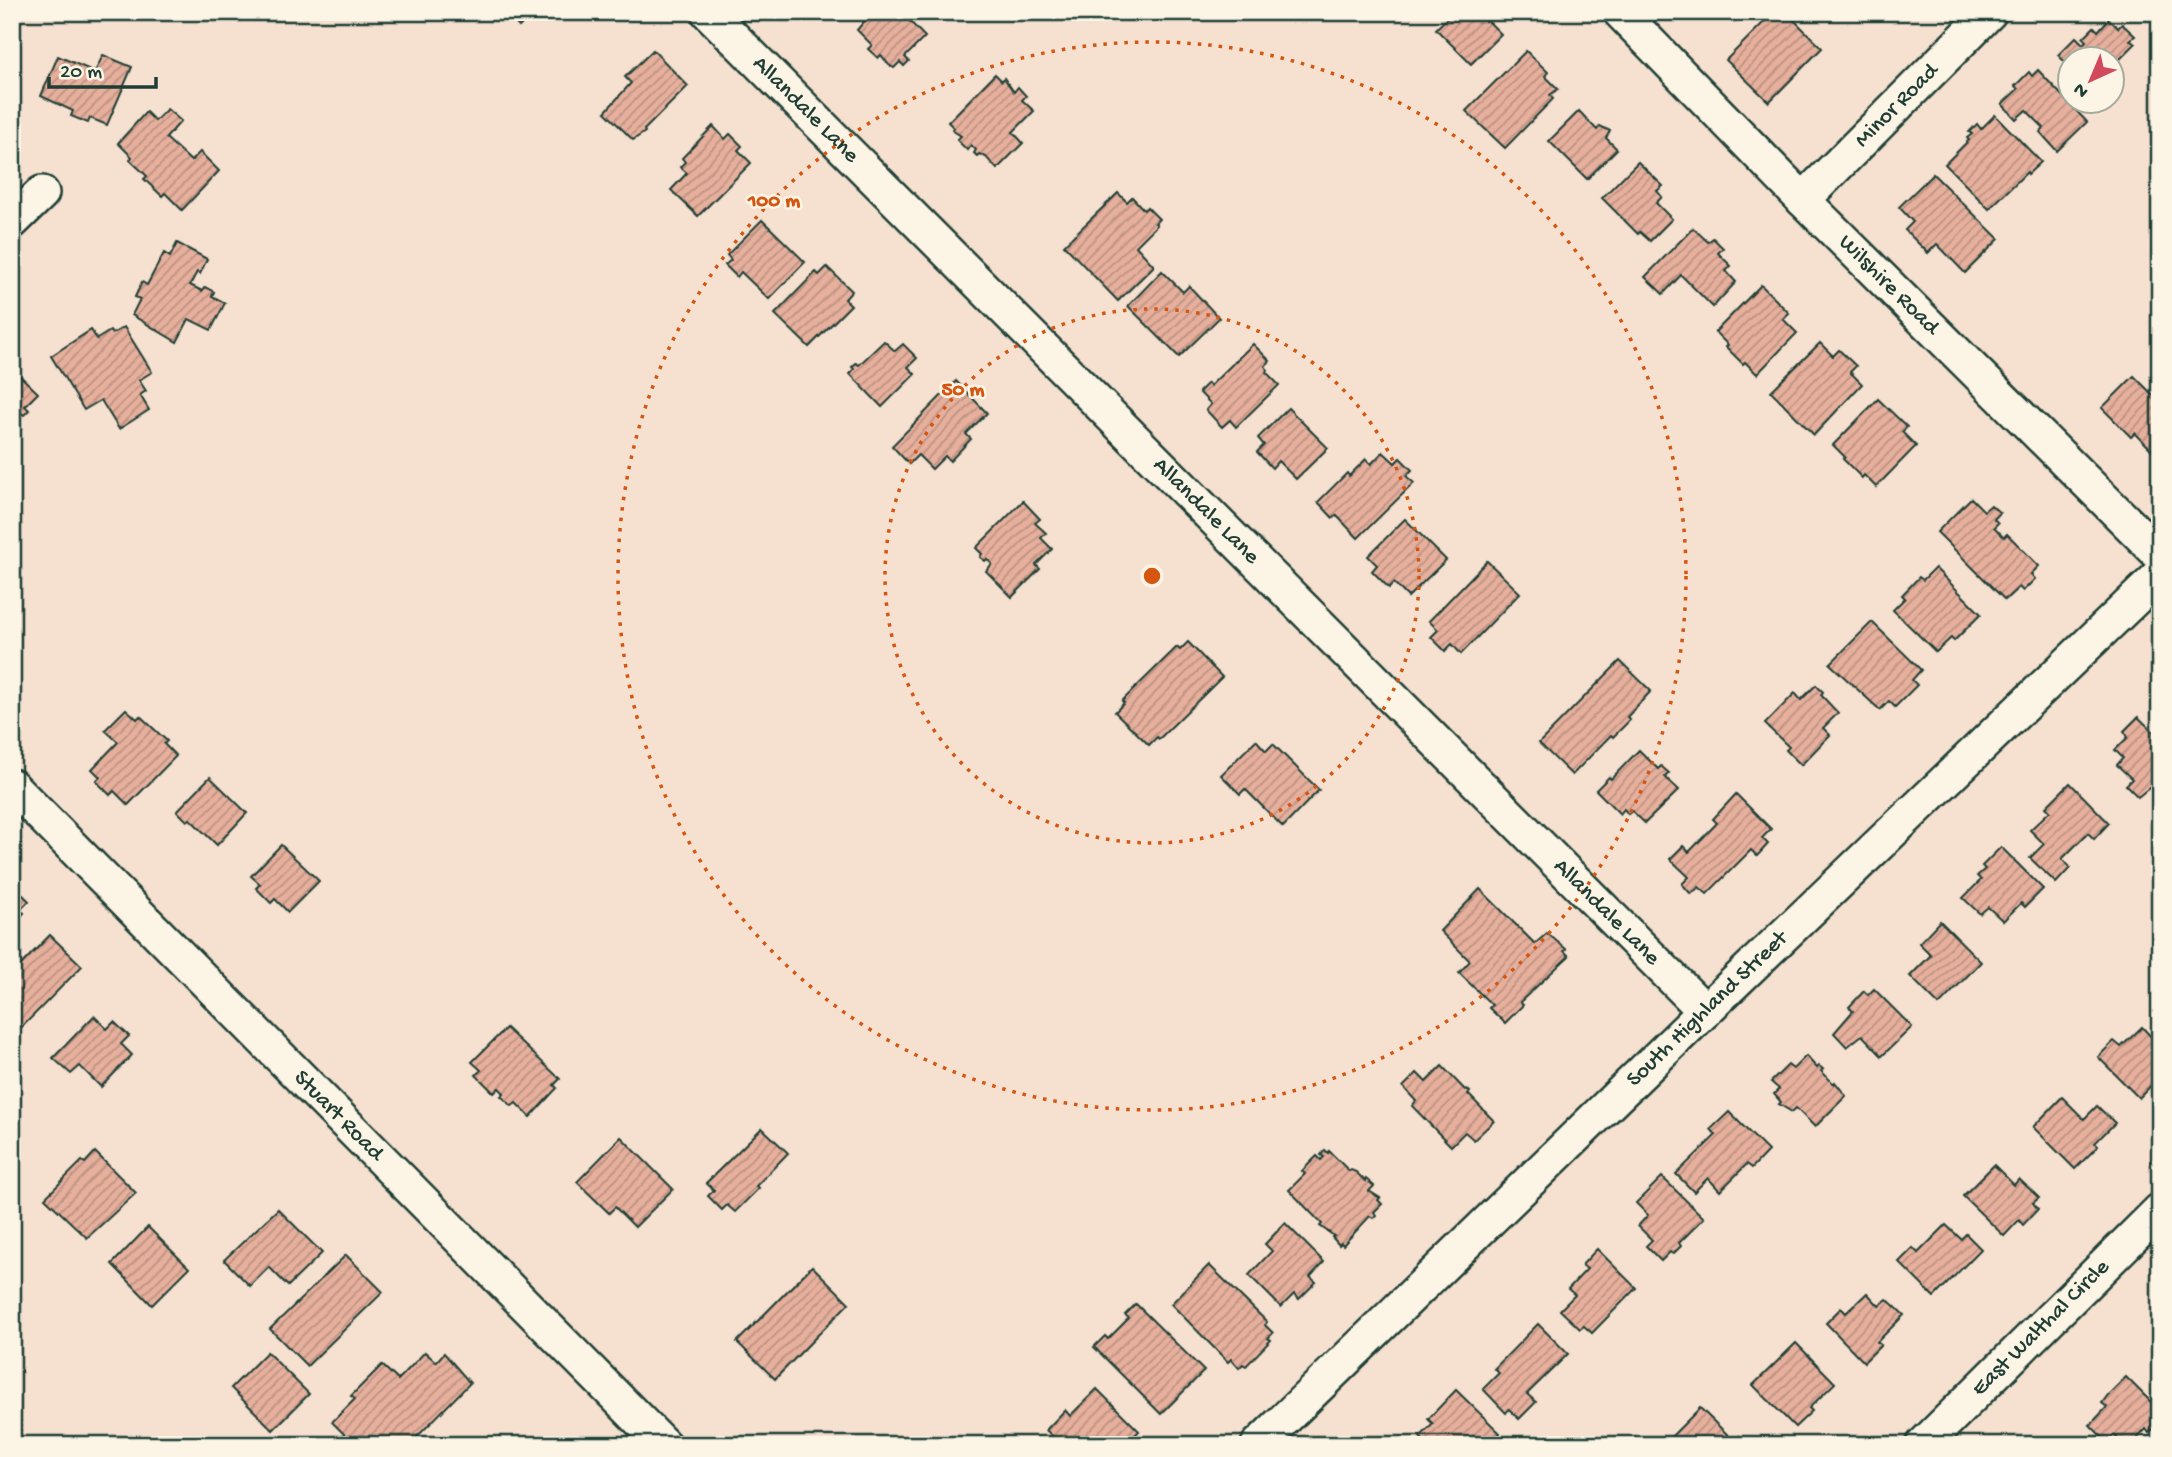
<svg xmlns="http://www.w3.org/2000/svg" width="2172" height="1457" font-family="'Gochi Hand',sans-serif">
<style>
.building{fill:url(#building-hatch);stroke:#1f3d34;stroke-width:2}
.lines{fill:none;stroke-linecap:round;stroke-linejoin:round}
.minor-casing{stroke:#1f3d34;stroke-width:38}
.minor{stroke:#fcf5e5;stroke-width:33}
.ring{fill:none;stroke:#d45610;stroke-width:3.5;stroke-dasharray:3.5 7}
.labels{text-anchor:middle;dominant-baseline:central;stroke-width:5;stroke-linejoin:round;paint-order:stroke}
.street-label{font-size:23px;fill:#1f3d34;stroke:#fcf5e5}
.centre{fill:#d45610;stroke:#fcf5e5;stroke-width:3.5}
.ring-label{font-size:21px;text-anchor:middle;font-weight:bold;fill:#d45610;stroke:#fcf5e5;stroke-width:5;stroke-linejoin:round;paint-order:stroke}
</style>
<defs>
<pattern id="building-hatch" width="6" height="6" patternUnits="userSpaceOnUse" patternTransform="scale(1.75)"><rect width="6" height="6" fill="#e7b09d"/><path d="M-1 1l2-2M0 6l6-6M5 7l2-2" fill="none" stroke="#bb9081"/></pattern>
</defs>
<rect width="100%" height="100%" fill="#f6e0cf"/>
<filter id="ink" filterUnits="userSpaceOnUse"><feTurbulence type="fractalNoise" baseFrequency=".0143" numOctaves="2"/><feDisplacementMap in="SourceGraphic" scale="14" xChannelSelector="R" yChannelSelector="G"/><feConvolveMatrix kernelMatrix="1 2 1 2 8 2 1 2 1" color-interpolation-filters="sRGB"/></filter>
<g filter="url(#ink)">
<g class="building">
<path d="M505,12H534L537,15L531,21L528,18L519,27Z"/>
<path d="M872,12H901L925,37L905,57L909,61L904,66L900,62L894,68L889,65L881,55L878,58L868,49L872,45L857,30Z"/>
<path d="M1453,12H1479L1501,34L1471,64L1436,29Z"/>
<path d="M1774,12H1786L1822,48L1769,102L1726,60Z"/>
<path d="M2109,19L2118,28L2122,24L2135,36L2130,40L2135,44L2112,67V60H2070V67L2058,55L2076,37L2083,44L2086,41L2083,38L2094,27L2098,31Z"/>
<path d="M653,50L688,86L644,130L645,132L633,140L605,112L631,83L625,77Z"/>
<path d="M1526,51L1548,72L1545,76L1558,89L1550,95L1553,99L1505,148L1466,111Z"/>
<path d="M103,55L132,67L107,125L90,118L88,123L71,116L73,111L41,96L58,56L95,72Z"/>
<path d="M2038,70L2087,122L2057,151L2040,132L2044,128L2026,110L2016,119L2002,104L2018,89L2015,86L2029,72L2032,76Z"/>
<path d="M995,74L1002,81L1004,78L1014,92L1018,87L1026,96L1022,100L1034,111L1013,132L1023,143L997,169L986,157L979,154L977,156L974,153L976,150L971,145L967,150L957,140L961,136L952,130L954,128L948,122Z"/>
<path d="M167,109L181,121L166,138L191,161L200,152L219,171L182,210L165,193L162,196L144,179L147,176L130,160L132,157L118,143L146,112L155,121Z"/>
<path d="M1579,111L1597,130L1600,126L1610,131L1606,138L1617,149L1587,179L1549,141Z"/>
<path d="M1995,115L2041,162L2028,174L2027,172L1989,209L1945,164L1969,140L1967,138L1972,134L1969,132L1977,124L1981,129Z"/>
<path d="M713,126L725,139L730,134L742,146L738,150L751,163L698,216L671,190L687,173L680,167L685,162L682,158Z"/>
<path d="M1638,162L1663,186L1657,191L1662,197L1656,203L1672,219L1650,241L1640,232L1638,234L1602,198Z"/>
<path d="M1933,174L1999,239L1965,273L1937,244L1928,253L1905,230L1913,222L1899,207Z"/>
<path d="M1118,193L1127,202L1132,197L1144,210L1147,207L1159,219L1155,223L1157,225L1136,246L1154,266L1118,301L1064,245Z"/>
<path d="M762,220L805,262L769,299L741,272L737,277L725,265L731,260L727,255Z"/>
<path d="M1693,228L1708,242L1713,238L1723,248L1718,253L1731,266L1726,271L1736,282L1713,307L1681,275L1663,294L1645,277Z"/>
<path d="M177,243L207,259L200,274L197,272L190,285L202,291L205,287L214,292L212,296L225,303L211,330L189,319L177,342L132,315L140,299L135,297L142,282L147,285L164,253L170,257Z"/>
<path d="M827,267L852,291L845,299L851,305L809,347L775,314L816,272L819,275Z"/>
<path d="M1162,271L1183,292L1189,286L1219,318L1179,357L1128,306Z"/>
<path d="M1761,285L1789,313L1783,319L1797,333L1757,374L1745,362L1743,364L1726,347L1728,345L1715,332Z"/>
<path d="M124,327L152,372L139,380L146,391L140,395L149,410L119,429L101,400L84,410L51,356L91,330L97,339L110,331L112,334Z"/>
<path d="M884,341L895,351L903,344L917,358L908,367L915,374L882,407L850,374L854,369L852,367L856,363L859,365Z"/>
<path d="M1820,343L1833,356L1839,350L1856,366L1850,372L1862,384L1814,435L1771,391Z"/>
<path d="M1253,344L1270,361L1265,366L1268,370L1266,372L1279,385L1236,427L1230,420L1222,427L1206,410L1211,404L1199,392L1208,383L1210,386Z"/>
<path d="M12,368L38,393L25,406L29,410L24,415L21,413L13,421L21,429L12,437Z"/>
<path d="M2134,376L2160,402V452L2157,455L2135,433L2131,437L2102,408Z"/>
<path d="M956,381L987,413L966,434L971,439L950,461L945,456L932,469L918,455L909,464L892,446Z"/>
<path d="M1878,399L1907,427L1902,432L1916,446L1876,487L1864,475L1862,478L1843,459L1845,457L1833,445Z"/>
<path d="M1288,408L1328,448L1296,479L1278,461L1272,468L1257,452L1264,445L1258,438Z"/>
<path d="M1383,452L1395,463L1400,458L1412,470L1406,476L1414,483L1358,538L1336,515L1333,518L1318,502L1347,473L1349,476L1366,459L1371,464Z"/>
<path d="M1971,498L1984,511L1991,505L2000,513L1994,519L1998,523L1994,527L2004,537L2007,534L2039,566L2031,574L2035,579L2023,591L2019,587L2005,600L1937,532Z"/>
<path d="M1023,501L1040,519L1035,523L1046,533L1041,538L1052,549L1036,565L1040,569L1012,597L986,571L992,564L987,559L985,561L980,557L982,554L976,548Z"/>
<path d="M1405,519L1446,560L1408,597L1394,583L1389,588L1372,571L1377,565L1368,556Z"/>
<path d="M1487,561L1520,593L1461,654L1452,644L1445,651L1431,637L1438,630L1429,621Z"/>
<path d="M1935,568L1981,614L1954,641L1951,638L1936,652L1893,610L1905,598L1902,595L1919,577L1923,580Z"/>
<path d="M1872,622L1921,670L1912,680L1917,685L1895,707L1889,701L1880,710L1830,664Z"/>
<path d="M1188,642L1222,677L1159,739L1157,737L1149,745L1115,712L1124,703L1122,701L1177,647L1180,650Z"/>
<path d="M1620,661L1651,691L1627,717L1630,720L1613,737L1611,735L1572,775L1539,743Z"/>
<path d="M1816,685L1823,692L1821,695L1838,713L1823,728L1830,735L1801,765L1786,750L1789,747L1765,724L1795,693L1801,700Z"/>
<path d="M126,709L137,719L140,716L167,741L164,744L176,756L128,805L114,791L110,795L96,781L100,777L92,769L118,742L105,730Z"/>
<path d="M2138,717L2160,738V779L2138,797L2126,785L2132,779L2117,765L2123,758L2115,750L2128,737L2124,731Z"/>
<path d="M1256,740L1266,751L1273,744L1319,790L1283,827L1245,789L1240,794L1221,775Z"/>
<path d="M1639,750L1658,769L1661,766L1669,773L1665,777L1679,790L1645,823L1632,811L1628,814L1624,809L1620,814L1596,790L1609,777L1611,779Z"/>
<path d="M210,777L247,813L217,845L190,819L187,821L177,811Z"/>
<path d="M2070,783L2109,823L2094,839L2088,833L2062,859L2070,868L2056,883L2030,858L2044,844L2030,830L2050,811L2046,807Z"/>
<path d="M1736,794L1771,829L1762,838L1768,844L1757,856L1751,850L1707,894L1699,887L1691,894L1682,884L1689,877L1670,859L1683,846L1689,852L1717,823L1713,819Z"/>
<path d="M281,845L319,881L288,912L275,899L271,903L256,888L260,884L251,876Z"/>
<path d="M2001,847L2043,889L2025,907L2021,903L2003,921L1988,907L1980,914L1963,898L1981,880L1977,876L1985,869L1982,866Z"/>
<path d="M12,884L29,901L20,910L24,913L12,926Z"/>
<path d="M1480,889L1535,944L1547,933L1566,949L1564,951L1569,956L1520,1002L1523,1005L1505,1023L1489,1008L1492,1005L1459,973L1470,961L1440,931Z"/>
<path d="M1940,921L1981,962L1939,1005L1910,976L1931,955L1919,943Z"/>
<path d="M50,935L82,966L18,1031L12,1026V974Z"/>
<path d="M1874,989L1912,1027L1882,1056L1862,1035L1847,1047L1834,1033L1853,1011L1849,1007L1864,991L1868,995Z"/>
<path d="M94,1016L107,1029L114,1022L129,1036L121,1044L132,1055L101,1087L80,1066L71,1074L53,1058Z"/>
<path d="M2142,1027L2154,1040L2160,1034V1076L2139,1098L2098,1057L2114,1041L2121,1047Z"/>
<path d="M506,1028L560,1079L554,1085L557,1088L530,1117L516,1103L512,1106L501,1096L504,1093L499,1088L494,1093L476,1075L481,1070L472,1062Z"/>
<path d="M1806,1056L1817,1068L1819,1066L1823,1069L1821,1071L1834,1084L1835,1082L1846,1096L1815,1127L1796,1108L1792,1112L1779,1104L1781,1102L1774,1094L1779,1089L1771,1082L1788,1065L1793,1069Z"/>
<path d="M1442,1066L1465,1090L1467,1089L1470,1092L1468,1094L1494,1121L1474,1140L1465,1132L1451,1146L1412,1106L1416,1101L1403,1087L1417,1073L1426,1082Z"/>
<path d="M2062,1097L2084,1119L2097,1106L2115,1123L2095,1143L2098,1146L2075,1169L2033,1127Z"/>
<path d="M1729,1112L1768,1151L1752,1168L1747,1164L1720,1191L1708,1178L1694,1192L1676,1174L1716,1135L1711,1129Z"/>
<path d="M762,1128L788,1153L756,1186L759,1188L735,1212L727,1205L722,1210L708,1196L714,1190L706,1183Z"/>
<path d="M621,1137L673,1189L635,1227L615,1207L609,1213L577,1182Z"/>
<path d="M1325,1150L1328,1153L1329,1151L1349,1171L1351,1170L1356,1172L1365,1181L1366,1179L1374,1186L1369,1191L1380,1198L1378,1200L1382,1204L1374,1212L1376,1215L1373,1218L1370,1216L1343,1245L1341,1243L1339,1245L1332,1237L1334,1236L1320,1226L1322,1224L1289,1190L1305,1174L1302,1171L1317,1156L1321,1160L1324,1157L1321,1155Z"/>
<path d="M95,1152L136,1193L87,1238L45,1198L82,1161L85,1163Z"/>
<path d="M1994,1165L2014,1185L2019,1179L2039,1198L2033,1203L2038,1209L2023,1225L2019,1220L2004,1236L1963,1196Z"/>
<path d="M1662,1177L1704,1218L1679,1243L1681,1246L1673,1254L1670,1252L1661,1261L1646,1246L1652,1240L1638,1226L1648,1215L1636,1203Z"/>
<path d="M278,1209L322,1253L288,1286L269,1267L250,1286L224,1260Z"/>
<path d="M1285,1223L1324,1262L1310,1277L1316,1282L1299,1299L1294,1294L1281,1307L1249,1275L1272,1251L1265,1244Z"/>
<path d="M1946,1225L1961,1239L1966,1234L1981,1249L1934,1297L1899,1262L1913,1248L1918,1253Z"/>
<path d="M148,1227L189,1268L152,1305L112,1264Z"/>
<path d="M1597,1249L1636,1288L1592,1333L1584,1326L1580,1329L1560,1310L1575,1295L1568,1289L1587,1269L1582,1265Z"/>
<path d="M346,1255L383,1292L307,1366L270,1329Z"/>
<path d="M1209,1265L1267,1322L1265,1325L1273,1333L1268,1338L1271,1340L1246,1366L1243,1364L1239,1368L1231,1359L1228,1362L1171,1304Z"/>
<path d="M812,1266L849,1303L775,1379L737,1342Z"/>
<path d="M1867,1293L1879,1306L1887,1299L1904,1315L1877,1342L1881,1345L1864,1362L1826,1323L1841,1308L1846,1313Z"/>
<path d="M1136,1304L1204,1371L1161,1414L1094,1347L1105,1336L1108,1339L1129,1318L1125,1315Z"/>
<path d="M1538,1324L1568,1354L1527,1394L1536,1402L1519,1419L1509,1409L1506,1413L1483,1389L1499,1373L1494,1369Z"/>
<path d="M1796,1343L1835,1383L1809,1408L1812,1411L1795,1427L1753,1385Z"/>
<path d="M267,1352L309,1394L273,1430L231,1388Z"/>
<path d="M425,1352L436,1362L444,1353L470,1383L409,1445H401L397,1441L393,1445H355L332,1422L355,1399L351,1396L382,1365L398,1380Z"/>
<path d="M2126,1377L2160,1411V1423L2149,1433L2146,1429L2131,1445H2124L2114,1435L2107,1442L2090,1425L2107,1407L2102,1403L2108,1395Z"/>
<path d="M1097,1389L1139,1431L1125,1445H1061L1046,1430L1065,1410L1070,1416Z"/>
<path d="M1456,1390L1500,1433L1489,1445H1428L1420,1437L1433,1424L1428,1419Z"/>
<path d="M1700,1408L1734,1441L1739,1436L1748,1445H1678L1670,1438Z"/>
</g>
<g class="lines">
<defs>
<g id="minor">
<path id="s1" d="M708,12L1705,1011"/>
<path id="s2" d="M1620,12L1803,200L2160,555"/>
<path id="s3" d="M1803,200L1990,12"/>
<path d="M12,222L42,193"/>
<path id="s4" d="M12,786L664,1445"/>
<path id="s5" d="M1258,1445L1705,1011L2160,575"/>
<path id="s6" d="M1923,1445L2160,1210"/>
</g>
</defs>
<use href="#minor" class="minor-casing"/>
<use href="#minor" class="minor"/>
</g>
</g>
<g class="ring">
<circle cx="1152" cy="576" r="267"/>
<circle cx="1152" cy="576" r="534"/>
</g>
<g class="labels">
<g class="street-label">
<text stroke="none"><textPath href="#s3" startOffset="133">Minor Road</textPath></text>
<text stroke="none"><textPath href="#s1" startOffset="138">Allandale Lane</textPath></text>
<text stroke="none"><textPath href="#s2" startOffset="383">Wilshire Road</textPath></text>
<text stroke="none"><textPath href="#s1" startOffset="705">Allandale Lane</textPath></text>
<text stroke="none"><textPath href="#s1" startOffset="1272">Allandale Lane</textPath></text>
<text stroke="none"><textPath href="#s5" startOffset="626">South Highland Street</textPath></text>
<text stroke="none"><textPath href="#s4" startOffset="464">Stuart Road</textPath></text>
<text stroke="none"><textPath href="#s6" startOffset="166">East Walthal Circle</textPath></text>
</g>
</g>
<circle cx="1152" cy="576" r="10" class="centre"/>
<g class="ring-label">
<text x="774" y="206">100 m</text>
<text x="963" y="395">50 m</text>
</g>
<rect width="2172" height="1457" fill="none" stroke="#fcf5e5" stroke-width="42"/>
<rect x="21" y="21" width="2130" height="1415" fill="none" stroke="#1f3d34" stroke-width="2.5" filter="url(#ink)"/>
<g transform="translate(2091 80) rotate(224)"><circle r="33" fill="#fcf5e5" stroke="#a4ab9e" stroke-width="2"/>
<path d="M0-5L12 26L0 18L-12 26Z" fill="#d1495b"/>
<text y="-10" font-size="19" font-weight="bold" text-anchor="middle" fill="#1f3d34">N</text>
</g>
<path d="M49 77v10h107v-10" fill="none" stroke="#1f3d34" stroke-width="3.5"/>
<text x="60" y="77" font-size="21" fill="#1f3d34" stroke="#fcf5e5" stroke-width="5" paint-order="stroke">20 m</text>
</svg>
